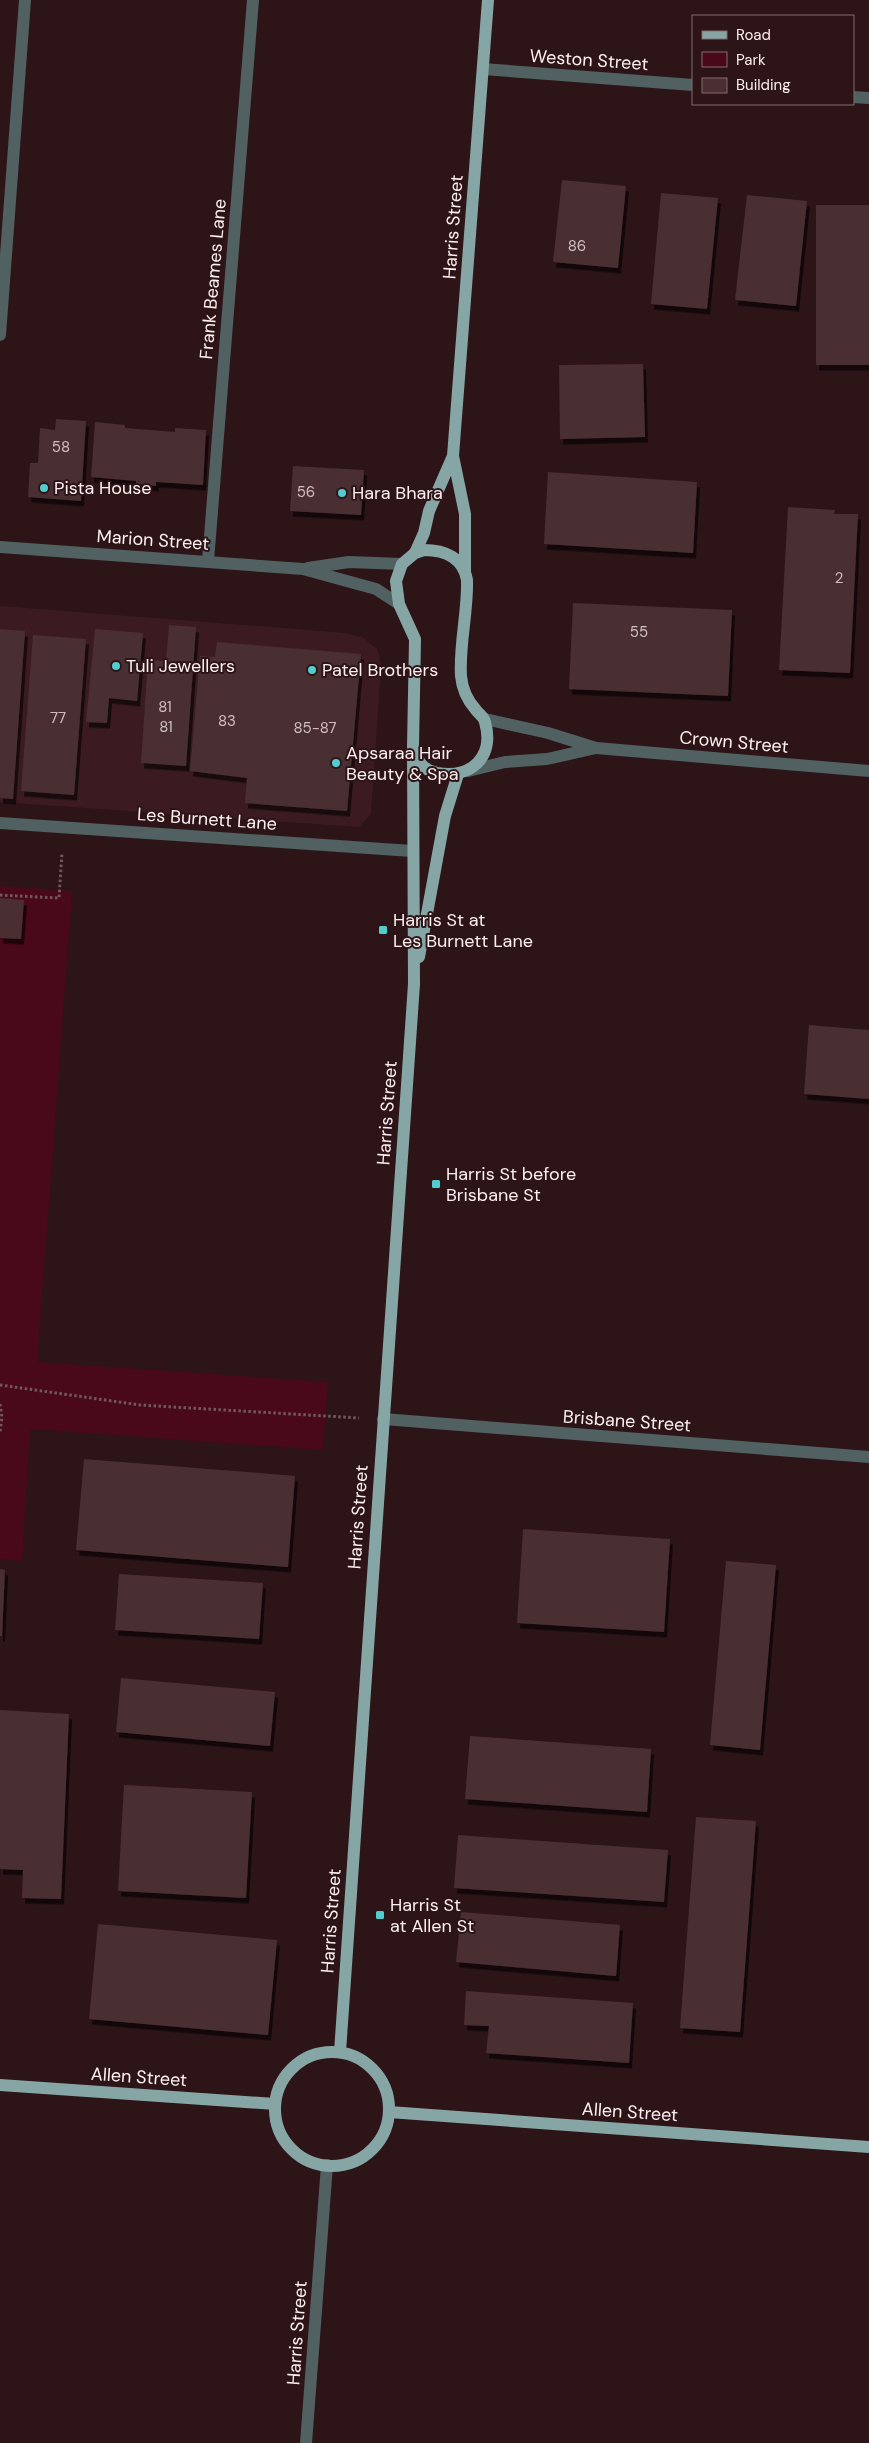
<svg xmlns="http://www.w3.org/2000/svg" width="869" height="2443" font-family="'DM Sans',sans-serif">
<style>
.built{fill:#3b1b1f}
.green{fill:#4a0919}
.building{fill:#4a2e31;filter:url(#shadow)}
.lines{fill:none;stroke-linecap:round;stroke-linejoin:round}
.path{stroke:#6f595b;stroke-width:3;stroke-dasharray:2.5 2.5;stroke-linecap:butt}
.minor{stroke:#516060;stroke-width:12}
.major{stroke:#86a6a6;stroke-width:12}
.poi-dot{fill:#52cdcf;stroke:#2d1417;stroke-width:2}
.labels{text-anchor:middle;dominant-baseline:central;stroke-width:4;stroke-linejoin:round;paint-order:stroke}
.number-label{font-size:15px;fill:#d1bfc0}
.street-label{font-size:18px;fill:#feeff0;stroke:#2d1417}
.poi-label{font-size:18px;fill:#feeff0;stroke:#2d1417;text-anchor:start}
</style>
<defs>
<filter id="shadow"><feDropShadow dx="3" dy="5.5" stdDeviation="0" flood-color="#0009"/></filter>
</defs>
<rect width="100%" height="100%" fill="#2d1417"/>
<path class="built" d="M0,606L346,633L364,638L378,650L381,665L371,814L359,827L0,802Z"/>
<path class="green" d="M0,886L72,891L37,1362L328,1382L323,1450L30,1429L22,1561L0,1559Z"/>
<g class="building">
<path d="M562,180L626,186L618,268L553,262Z"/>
<path d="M661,193L718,198L707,309L651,304Z"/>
<path d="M747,195L807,201L796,306L735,300Z"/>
<rect x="816" y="205" width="53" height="160"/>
<path d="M643,364L645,437L560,439L559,365Z"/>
<path d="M56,419L86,421L81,501L28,497L30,463H38L40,428L55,430Z"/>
<path d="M95,422L125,425V428L175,432V428L206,430L203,485L156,482V486L136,484V481L91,477Z"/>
<path d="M293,466L364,470L361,515L290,511Z"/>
<path d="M548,472L697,482L693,553L544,544Z"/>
<path d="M788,507L835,510L834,514H858L850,673L779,670Z"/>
<path d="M573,603L732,610L728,696L569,689Z"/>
<path d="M169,625L196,627L186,766L141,763L148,660L166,661Z"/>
<path d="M0,629L25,631L13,799L0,798Z"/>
<path d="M95,629L143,633L137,701L109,698L107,723L86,722Z"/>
<path d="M33,635L86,639L74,795L21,791Z"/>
<path d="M217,642L361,654L347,811L245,803L247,778L190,771L200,656L215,657Z"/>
<path d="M0,898L24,900L21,939L0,938Z"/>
<path d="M809,1025L869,1030V1099L804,1094Z"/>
<path d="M84,1459L295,1476L288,1567L76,1550Z"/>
<path d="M523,1529L670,1539L664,1632L517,1623Z"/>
<path d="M726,1561L776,1565L760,1750L710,1745Z"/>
<path d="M0,1569L5,1570L2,1636H0Z"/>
<path d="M119,1574L263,1583L259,1639L115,1630Z"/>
<path d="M121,1678L275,1692L270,1746L116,1732Z"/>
<path d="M0,1710L69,1714L61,1899L22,1898L23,1870L0,1869Z"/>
<path d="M470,1736L651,1749L647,1812L465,1799Z"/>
<path d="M124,1785L252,1792L246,1898L118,1891Z"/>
<path d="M696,1817L756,1821L740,2032L680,2028Z"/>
<path d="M458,1835L668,1850L664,1902L454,1888Z"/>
<path d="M461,1912L620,1925L616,1976L456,1962Z"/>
<path d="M98,1924L277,1940L268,2035L89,2019Z"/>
<path d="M466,1991L633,2003L629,2063L486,2053L489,2026L464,2025Z"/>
</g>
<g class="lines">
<g class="path">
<path d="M0,895L59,898L62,853"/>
<path d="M0,1385L140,1405L359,1418"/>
<path d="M0,1404L2,1417L0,1432"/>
</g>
<g class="minor">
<path d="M483,69L693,85"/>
<path d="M853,97L869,98"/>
<path d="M0,335L25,0"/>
<path d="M0,547L303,569L376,589L399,604"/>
<path d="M208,561L253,0"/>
<path d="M308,568L349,562L402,564"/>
<path d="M485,719L548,733L596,748L869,771"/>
<path d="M468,771L505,762L547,759L596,748"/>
<path d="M0,823L412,851"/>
<path d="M383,1419L869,1457"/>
<path d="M306,2443L327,2165"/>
</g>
<g class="major">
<path d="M424,550C444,550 463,557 467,580C468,612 459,644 461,676C462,688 468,701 476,710C479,714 484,717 485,722C495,757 471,779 437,773C422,770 417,760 413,747L415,639L399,604L396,581L402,564L415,553Z"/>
<path d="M415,553L424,533L429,511L453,456"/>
<path d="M465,571V514L453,456L488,0"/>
<path d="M419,957L445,816L458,774"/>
<path d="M340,2052L414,984L413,747"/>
<circle cx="332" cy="2109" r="57"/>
<path d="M0,2085L275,2104"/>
<path d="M389,2112L869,2147"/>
</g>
</g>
<g class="poi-dot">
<circle cx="44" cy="488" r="5"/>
<circle cx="342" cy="493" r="5"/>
<circle cx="116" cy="666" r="5"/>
<circle cx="312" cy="670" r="5"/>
<circle cx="336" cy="763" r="5"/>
<rect x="378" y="925" width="10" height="10" rx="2.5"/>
<rect x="431" y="1179" width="10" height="10" rx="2.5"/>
<rect x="375" y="1910" width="10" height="10" rx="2.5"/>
</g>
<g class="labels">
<g class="number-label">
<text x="577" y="246">86</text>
<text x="61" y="447">58</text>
<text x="306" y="492">56</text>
<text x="839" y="578">2</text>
<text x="639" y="632">55</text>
<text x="165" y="707">81</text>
<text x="58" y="718">77</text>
<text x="227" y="721">83</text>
<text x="166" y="727">81</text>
<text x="315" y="728">85-87</text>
</g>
<g class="street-label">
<text transform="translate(589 60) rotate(4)">Weston Street</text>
<text transform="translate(453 227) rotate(-86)">Harris Street</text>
<text transform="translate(213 279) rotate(-85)">Frank Beames Lane</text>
<text transform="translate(153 540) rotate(4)">Marion Street</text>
<text transform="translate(734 742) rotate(5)">Crown Street</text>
<text transform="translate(207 819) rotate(4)">Les Burnett Lane</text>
<text transform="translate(387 1113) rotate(-86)">Harris Street</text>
<text transform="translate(627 1421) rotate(4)">Brisbane Street</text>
<text transform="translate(358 1517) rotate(-86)">Harris Street</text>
<text transform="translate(331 1921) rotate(-86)">Harris Street</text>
<text transform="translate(139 2077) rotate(4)">Allen Street</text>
<text transform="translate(630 2112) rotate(4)">Allen Street</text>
<text transform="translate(297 2333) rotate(-86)">Harris Street</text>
</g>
<g class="poi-label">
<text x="54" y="488">Pista House</text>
<text x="352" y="493">Hara Bhara</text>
<text x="126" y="666">Tuli Jewellers</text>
<text x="322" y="670">Patel Brothers</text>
<text x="346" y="753">Apsaraa Hair<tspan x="346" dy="21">Beauty &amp; Spa</tspan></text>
<text x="393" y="920">Harris St at<tspan x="393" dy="21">Les Burnett Lane</tspan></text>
<text x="446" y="1174">Harris St before<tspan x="446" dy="21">Brisbane St</tspan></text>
<text x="390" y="1905">Harris St<tspan x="390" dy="21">at Allen St</tspan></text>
</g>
</g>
<rect x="692" y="15" width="162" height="90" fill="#2d1417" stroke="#816c6e"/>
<rect x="702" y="31" width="25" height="8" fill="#86a6a6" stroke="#816c6e"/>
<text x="736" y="40" font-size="15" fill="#feeff0">Road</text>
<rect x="702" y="52" width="25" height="15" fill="#4a0919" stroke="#816c6e"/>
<text x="736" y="65" font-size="15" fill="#feeff0">Park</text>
<rect x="702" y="78" width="25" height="15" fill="#4a2e31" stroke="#816c6e"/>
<text x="736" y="90" font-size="15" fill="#feeff0">Building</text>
</svg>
